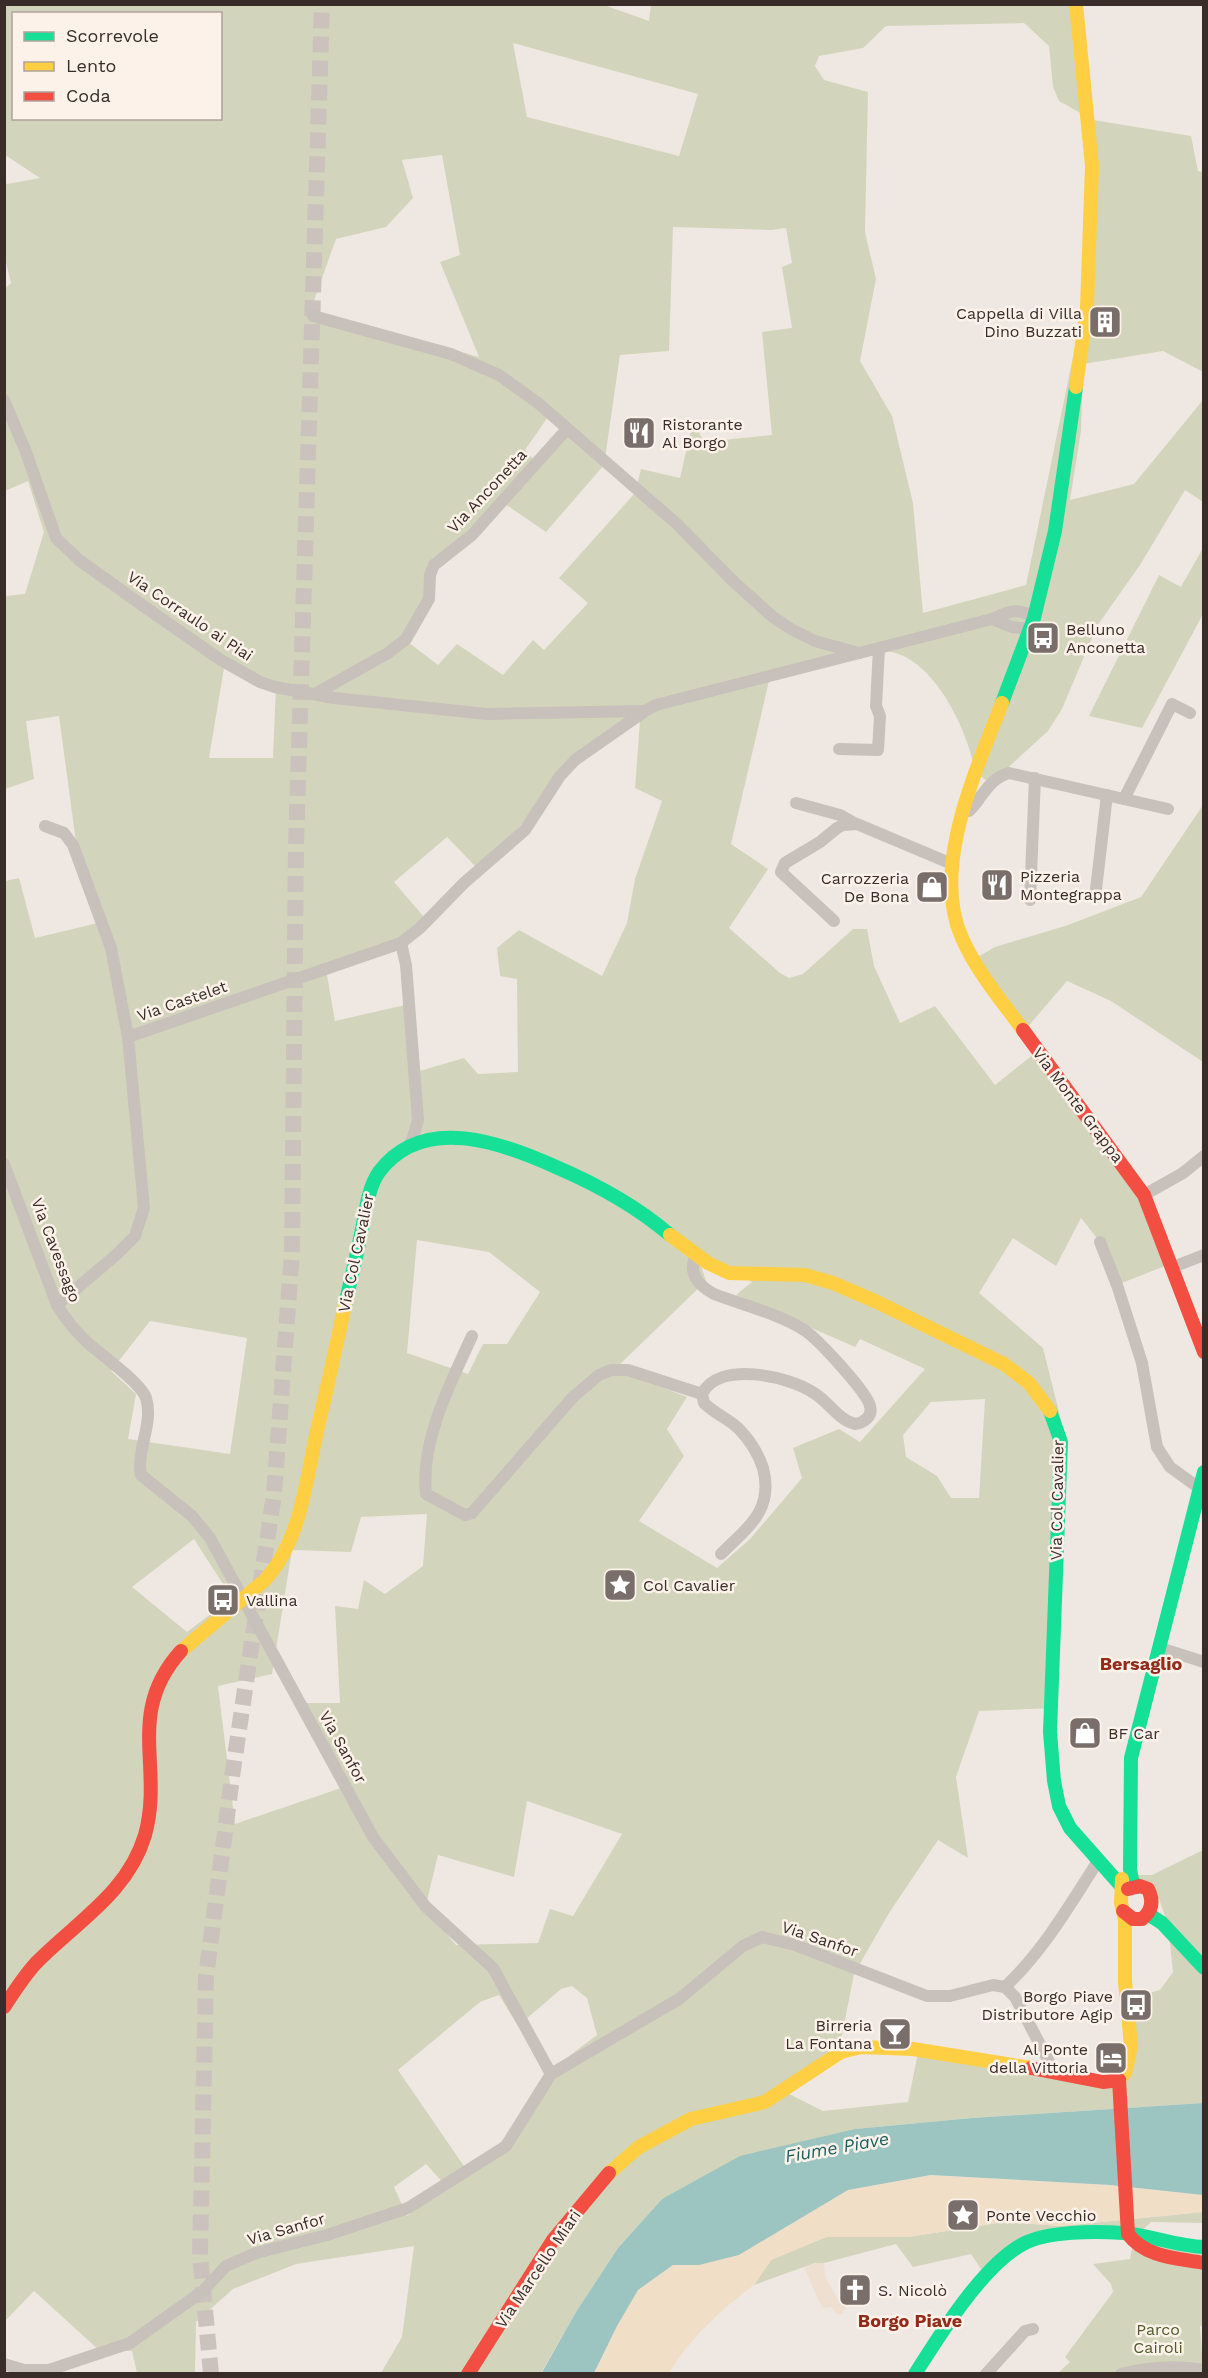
<svg xmlns="http://www.w3.org/2000/svg" width="1208" height="2378" font-family="'Work Sans',sans-serif">
<style>
.green{fill:#d2d5bb;fill-rule:evenodd}
.sand{fill:#f1dec6}
.plaza{fill:#eedfd0}
.water{fill:#9cc4c0}
.lines{fill:none;stroke-linecap:round;stroke-linejoin:round}
.secondary-tunnel{stroke:#cbc2bd;stroke-width:16;stroke-dasharray:16 8;stroke-linecap:butt}
.street{stroke:#c8c0bb;stroke-width:12}
.fast{stroke:#16e098;stroke-width:14}
.slow{stroke:#ffcf43;stroke-width:14}
.jam{stroke:#f24e42;stroke-width:14}
.labels{text-anchor:middle;dominant-baseline:central;stroke-width:5;stroke-linejoin:round;paint-order:stroke}
.poi-label{font-size:16px;fill:#3a2c28;stroke:#fcf2ea;text-anchor:start}
.street-label{font-size:16px;fill:#3a2c28;stroke:#fcf2ea}
.park-label{font-size:16px;fill:#4d5b29;stroke:#fcf2ea}
.neighbourhood-label{font-size:18px;font-weight:bold;fill:#922b19;stroke:#fcf2ea}
.water-label{font-size:18px;font-style:italic;fill:#19605f;stroke:#fcf2ea}
</style>
<rect width="100%" height="100%" fill="#efe8e2"/>
<g class="green">
<path d="M601,4L649,21L651,4L1081,5L1093,120L1191,136L1198,171L1203,172V372L1163,351L1083,364L1081,431L1070,500L1134,484L1203,400V502L1185,490L1140,565L1097,626L1062,709L1048,731L990,784L975,771C968,730 931,650 881,651C871,651 859,657 849,660C823,667 796,674 769,681L731,844L768,869L729,928L780,973L789,978L803,974L853,929H867L874,966L900,1023L935,1006L995,1085L1039,1050L1126,1162L1175,1262L1117,1285L1100,1242L1081,1218L1056,1266L1013,1238L979,1293L1043,1348L1062,1424L1056,1708L979,1711L956,1777L968,1858L938,1840L889,1913L854,1974L839,2050L781,2090L823,2111L908,2102L918,2053L1113,2078L1124,2069V2000L1160,1990L1173,1972L1168,1925L1159,1899L1135,1875H1152L1203,1850V2103L972,2118L855,2129L662,2199L618,2248L576,2312L541,2373H381L402,2337L414,2246L296,2264L233,2289L196,2322L195,2373H137L132,2351H100L34,2291L5,2321V881L19,878L35,938L98,923L75,835L59,716L26,721L34,779L5,789V596L25,594L44,532L28,481L5,491L4,289L11,283L5,258V182L7,184L40,178L5,155L4,5ZM14,14H220V118H14ZM1024,23L1049,46L1053,87L1059,101L1093,120L1082,364L1073,357L1026,585L923,613L913,503L892,416L860,361L876,279L865,232L868,92L824,80L815,66L819,56L863,48L886,26ZM513,43L698,94L679,156L527,117ZM442,155L460,255L440,262L479,357L311,309L336,239L386,227L413,198L402,160ZM673,227L771,230L786,228L792,263L782,267L792,328L762,332L772,435L704,442L693,421L680,478L641,469L635,493L559,578L588,603L544,650L533,640L503,675L457,644L438,665L408,642L437,566L502,502L546,532L604,465L620,355L669,351ZM550,414L568,430L537,463L525,450ZM225,662L276,685L273,758H209ZM640,721L635,788L662,801L635,879L627,923L602,976L519,930L497,948L500,976L517,979L518,1072L478,1074L464,1058L409,1074L405,1005L335,1021L325,964L398,939L424,917L394,882L447,837L476,867L506,842L593,744ZM417,1240L489,1252L540,1292L507,1344H483L468,1374L407,1353ZM695,1247L752,1282L736,1295L855,1347L860,1339L925,1369L860,1442L839,1429L793,1448L802,1478L750,1539L717,1568L639,1521L684,1456L667,1429L687,1397L615,1369L706,1281ZM150,1321L247,1338L230,1454L128,1439L136,1394L111,1371ZM985,1399L979,1498H951L937,1476L906,1457L903,1435L931,1402ZM427,1514L423,1566L385,1594L364,1580L358,1609L335,1606L340,1703H298L341,1788L235,1824L218,1686L272,1674L292,1550L351,1552L361,1517ZM194,1539L232,1598L187,1632L132,1587ZM527,1801L622,1834L573,1916L550,1909L538,1943L456,1945L425,1909L438,1855L514,1877ZM572,1986L587,1998L597,2035L552,2069L507,2151L470,2175L398,2070L480,2002L499,1995L518,2026L561,1989ZM426,2164L447,2187L407,2216L394,2187Z"/>
<path d="M1203,548V614L1142,728L1089,716L1159,575L1181,587Z"/>
<path d="M1203,805V1062L1111,1001L1067,981L1025,1030L974,959L995,947L1068,925L1141,897Z"/>
<path d="M1203,2212V2223L1151,2222L1134,2238L1203,2249L1204,2326H1200L1203,2366L1117,2373H1058L1070,2362L1065,2357L1113,2292L1111,2284L1093,2264L1130,2259L1134,2238L1025,2240L985,2275L971,2254L913,2267L896,2244L824,2263H815L754,2285L771,2260L826,2237H908L1004,2222L1061,2226Z"/>
</g>
<path class="sand" d="M931,2175L1110,2185L1203,2195V2212L1061,2226L1004,2222L908,2237H826L771,2260L754,2285L726,2307L700,2332L682,2353L669,2373L594,2374L617,2326L638,2290L673,2265H699L739,2255L848,2190Z"/>
<path class="plaza" d="M815,2263H824L825,2276L840,2304L846,2307L842,2314H837L832,2307L822,2308L804,2267Z"/>
<path class="water" d="M1203,2103V2195L1110,2185L931,2175L848,2190L739,2255L699,2265H673L638,2290L617,2326L594,2373L541,2374L576,2312L618,2248L662,2199L740,2156L855,2129L972,2118Z"/>
<g class="lines">
<path class="secondary-tunnel" d="M211,2374L200,2255L206,1977L233,1770L274,1494L292,1252L296,845L322,4"/>
<g class="street">
<path d="M313,316L451,354L499,375L538,403L677,524L734,582L773,617L791,629L815,641L859,653"/>
<path d="M4,400L26,452L56,538L79,560L142,605L221,660L260,682L275,687L334,698L487,714L644,711"/>
<path d="M992,619L1012,627L1031,629"/>
<path d="M315,694L388,653L406,639L429,599L430,575L434,565L472,535L567,429"/>
<path d="M839,749L878,750L880,716L876,706L879,648"/>
<path d="M1124,799L1172,704L1190,713"/>
<path d="M796,803L840,815L856,824"/>
<path d="M962,811H969C983,797 988,779 1009,773L1168,809"/>
<path d="M45,826L64,833L73,845L111,948L128,1037L144,1208L135,1236L116,1255L57,1305"/>
<path d="M1095,898L1107,795"/>
<path d="M1030,900L1035,778"/>
<path d="M834,921L781,872L785,863L820,842L837,828L843,825L857,824L952,864"/>
<path d="M401,943L406,965L418,1120L410,1147"/>
<path d="M128,1037L401,943L420,928L464,883L525,830L560,776L575,760L645,711L656,705L992,619C1008,611 1019,607 1034,618"/>
<path d="M4,1164L57,1305C66,1320 77,1333 89,1344C103,1356 141,1383 146,1398C154,1424 136,1449 141,1475L192,1516L210,1538L373,1837L426,1907L493,1968L551,2074"/>
<path d="M1144,1195L1183,1173L1204,1156"/>
<path d="M1100,1242L1117,1285L1142,1363L1157,1447L1170,1467L1199,1488"/>
<path d="M697,1255C686,1272 699,1286 714,1294C740,1304 782,1315 804,1330C817,1338 867,1392 870,1406C873,1416 864,1423 855,1424C838,1420 829,1402 814,1393C789,1376 718,1360 702,1394L704,1403C714,1413 728,1419 738,1428C749,1439 758,1453 763,1468C774,1510 748,1527 721,1554"/>
<path d="M1173,1267L1204,1255"/>
<path d="M472,1336C451,1382 420,1441 426,1494L465,1515L472,1513L573,1397L599,1375L611,1370H628L702,1394"/>
<path d="M1160,1648L1204,1662"/>
<path d="M1005,1987C1043,1951 1070,1905 1098,1861"/>
<path d="M4,2364L24,2370H49L130,2343L203,2291L226,2266L256,2253L327,2235L408,2208L506,2146L551,2074L679,1999L743,1946L762,1937L795,1945L927,1996H950L993,1985L1005,1987L1015,1997L1055,2073"/>
<path d="M986,2374L1025,2331L1033,2329"/>
<path d="M1121,2374C1148,2367 1176,2365 1204,2370"/>
</g>
<g class="fast">
<path d="M1002,703L1034,618L1055,531L1076,387"/>
<path d="M345,1305C351,1279 357,1254 362,1229C366,1210 368,1188 379,1172C423,1113 503,1143 556,1167C598,1185 635,1205 670,1235"/>
<path d="M1050,1411L1061,1442L1050,1732L1054,1781L1059,1806L1070,1828L1123,1888"/>
<path d="M1137,1887L1132,1880L1130,1869L1131,1758L1204,1472"/>
<path d="M1148,1914L1162,1923L1204,1968"/>
<path d="M915,2374C939,2336 983,2265 1023,2244C1047,2231 1096,2231 1123,2233C1150,2235 1176,2246 1204,2247"/>
</g>
<g class="slow">
<path d="M1076,4L1092,166L1087,308L1076,387"/>
<path d="M1002,703C977,769 930,868 962,938C977,972 1001,1000 1023,1030"/>
<path d="M670,1235L708,1263L729,1273L805,1275L833,1283L877,1302L1004,1364L1029,1383L1050,1411"/>
<path d="M181,1651L264,1581C301,1542 306,1480 317,1431C327,1389 336,1347 345,1305"/>
<path d="M1119,2080L1125,2073L1131,2046L1125,1981V1920L1121,1903L1122,1879"/>
<path d="M609,2173L639,2147L691,2119L765,2102L841,2052L861,2047L913,2049L1031,2068"/>
</g>
<g class="jam">
<path d="M1023,1030L1144,1195L1204,1352"/>
<path d="M1123,1911L1133,1919H1142C1152,1911 1154,1901 1148,1889L1140,1886L1128,1889"/>
<path d="M4,2007C14,1992 24,1976 36,1963C76,1922 128,1893 145,1835C164,1767 125,1713 181,1651"/>
<path d="M1031,2068L1103,2082L1119,2080"/>
<path d="M1119,2080L1128,2234C1146,2258 1177,2258 1204,2263"/>
<path d="M468,2374L553,2240L609,2173"/>
</g>
</g>
<defs>
<symbol id="building-square" viewBox="-11 -11 22 22"><rect x="-9" y="-9" width="18" height="18" rx="4" fill="#796e69" stroke="#fcf2ea"/><path d="M-4-6H4V6H1V3H-1V6H-4ZM-2.5-4.3h1.7v1.8h-1.7ZM.8-4.3h1.7v1.8H.8ZM-2.5-1h1.7V.8h-1.7ZM.8-1h1.7V.8H.8Z" fill="#fff"/></symbol>
<symbol id="restaurant-square" viewBox="-11 -11 22 22"><rect x="-9" y="-9" width="18" height="18" rx="4" fill="#796e69" stroke="#fcf2ea"/><path d="M-5-6h1v4h1v-4h1v4h1v-4h1v5L-1.5 .5V6h-2V.5L-5-1ZM5-6V6H3V1.5H1.5Q1.5-4 5-6Z" fill="#fff"/></symbol>
<symbol id="bus-square" viewBox="-11 -11 22 22"><rect x="-9" y="-9" width="18" height="18" rx="4" fill="#796e69" stroke="#fcf2ea"/><path d="M-5-6H5V4H4V6H2V4H-2V6H-4V4H-5ZM-3.5-4V0h7V-4ZM-3.5 1.2v1.5H-2V1.2ZM2 1.2v1.5H3.5V1.2Z" fill="#fff"/></symbol>
<symbol id="shop-square" viewBox="-11 -11 22 22"><rect x="-9" y="-9" width="18" height="18" rx="4" fill="#796e69" stroke="#fcf2ea"/><path d="M-5-2.5h2.3a2.7 3.5 0 0 1 5.4 0H5L5.5 6h-11ZM-1.5-2.5h3a1.5 2.3 0 0 0-3 0Z" fill="#fff"/></symbol>
<symbol id="sight-square" viewBox="-11 -11 22 22"><rect x="-9" y="-9" width="18" height="18" rx="4" fill="#796e69" stroke="#fcf2ea"/><path d="M0-6L1.8-2.2L6-1.7L2.9 1.2L3.7 5.4L0 3.3L-3.7 5.4L-2.9 1.2L-6-1.7L-1.8-2.2Z" fill="#fff"/></symbol>
<symbol id="bar-square" viewBox="-11 -11 22 22"><rect x="-9" y="-9" width="18" height="18" rx="4" fill="#796e69" stroke="#fcf2ea"/><path d="M-6-5H6L.8 .8V4.5H3.5V6h-7V4.5H-.8V.8Z" fill="#fff"/></symbol>
<symbol id="hotel-square" viewBox="-11 -11 22 22"><rect x="-9" y="-9" width="18" height="18" rx="4" fill="#796e69" stroke="#fcf2ea"/><path d="M-6-4.5h1.5V1H6V5H4.5V3h-9V5H-6ZM-4 0a1.8 1.8 0 1 1 3.6 0ZM.5 0V-2.5h3Q6-2.5 6 0Z" fill="#fff"/></symbol>
<symbol id="church-square" viewBox="-11 -11 22 22"><rect x="-9" y="-9" width="18" height="18" rx="4" fill="#796e69" stroke="#fcf2ea"/><path d="M-1.2-6h2.4v3.5h3.3v2.4h-3.3V6h-2.4V-.1h-3.3v-2.4h3.3Z" fill="#fff"/></symbol>
</defs>
<g fill-rule="evenodd">
<use href="#building-square" x="1086" y="303" width="38" height="38"/>
<use href="#restaurant-square" x="620" y="414" width="38" height="38"/>
<use href="#bus-square" x="1024" y="619" width="38" height="38"/>
<use href="#restaurant-square" x="978" y="866" width="38" height="38"/>
<use href="#shop-square" x="913" y="868" width="38" height="38"/>
<use href="#sight-square" x="601" y="1566" width="38" height="38"/>
<use href="#bus-square" x="204" y="1581" width="38" height="38"/>
<use href="#shop-square" x="1066" y="1714" width="38" height="38"/>
<use href="#bus-square" x="1117" y="1986" width="38" height="38"/>
<use href="#bar-square" x="876" y="2015" width="38" height="38"/>
<use href="#hotel-square" x="1092" y="2039" width="38" height="38"/>
<use href="#sight-square" x="944" y="2196" width="38" height="38"/>
<use href="#church-square" x="836" y="2271" width="38" height="38"/>
</g>
<g class="labels">
<g class="poi-label">
<text x="1082" y="313" text-anchor="end">Cappella di Villa<tspan x="1082" dy="18">Dino Buzzati</tspan></text>
<text x="662" y="424">Ristorante<tspan x="662" dy="18">Al Borgo</tspan></text>
<text x="1066" y="629">Belluno<tspan x="1066" dy="18">Anconetta</tspan></text>
<text x="1020" y="876">Pizzeria<tspan x="1020" dy="18">Montegrappa</tspan></text>
<text x="909" y="878" text-anchor="end">Carrozzeria<tspan x="909" dy="18">De Bona</tspan></text>
<text x="643" y="1585">Col Cavalier</text>
<text x="246" y="1600">Vallina</text>
<text x="1108" y="1733">BF Car</text>
<text x="1113" y="1996" text-anchor="end">Borgo Piave<tspan x="1113" dy="18">Distributore Agip</tspan></text>
<text x="872" y="2025" text-anchor="end">Birreria<tspan x="872" dy="18">La Fontana</tspan></text>
<text x="1088" y="2049" text-anchor="end">Al Ponte<tspan x="1088" dy="18">della Vittoria</tspan></text>
<text x="986" y="2215">Ponte Vecchio</text>
<text x="878" y="2290">S. Nicolò</text>
</g>
<g class="street-label">
<text transform="translate(487 491) rotate(-47)">Via Anconetta</text>
<text transform="translate(190 616) rotate(34)">Via Corraulo ai Piai</text>
<text transform="translate(182 1001) rotate(-19)">Via Castelet</text>
<text transform="translate(1078 1105) rotate(53)">Via Monte Grappa</text>
<text transform="translate(56 1250) rotate(69)">Via Cavessago</text>
<text transform="translate(356 1253) rotate(-78)">Via Col Cavalier</text>
<text transform="translate(1057 1500) rotate(-89)">Via Col Cavalier</text>
<text transform="translate(343 1747) rotate(61)">Via Sanfor</text>
<text transform="translate(820 1939) rotate(19)">Via Sanfor</text>
<text transform="translate(286 2229) rotate(-16)">Via Sanfor</text>
<text transform="translate(538 2269) rotate(-56)">Via Marcello Miari</text>
</g>
<g class="park-label">
<text x="1158" y="2329">Parco<tspan x="1158" dy="18">Cairoli</tspan></text>
</g>
<g class="neighbourhood-label">
<text x="1141" y="1663">Bersaglio</text>
<text x="910" y="2320">Borgo Piave</text>
</g>
<g class="water-label">
<text transform="translate(837 2147) rotate(-10)">Fiume Piave</text>
</g>
</g>
<rect width="1208" height="2378" fill="none" stroke="#3a2c28" stroke-width="12"/>
<rect x="12" y="12" width="210" height="108" fill="#fcf2ea" stroke="#aea39c" stroke-width="1.5"/>
<rect x="24" y="32" width="30" height="9" fill="#16e098" stroke="#aea39c" stroke-width="1.5"/>
<text x="66" y="42" font-size="18" fill="#3a2c28">Scorrevole</text>
<rect x="24" y="62" width="30" height="9" fill="#ffcf43" stroke="#aea39c" stroke-width="1.5"/>
<text x="66" y="72" font-size="18" fill="#3a2c28">Lento</text>
<rect x="24" y="92" width="30" height="9" fill="#f24e42" stroke="#aea39c" stroke-width="1.5"/>
<text x="66" y="102" font-size="18" fill="#3a2c28">Coda</text>
</svg>
